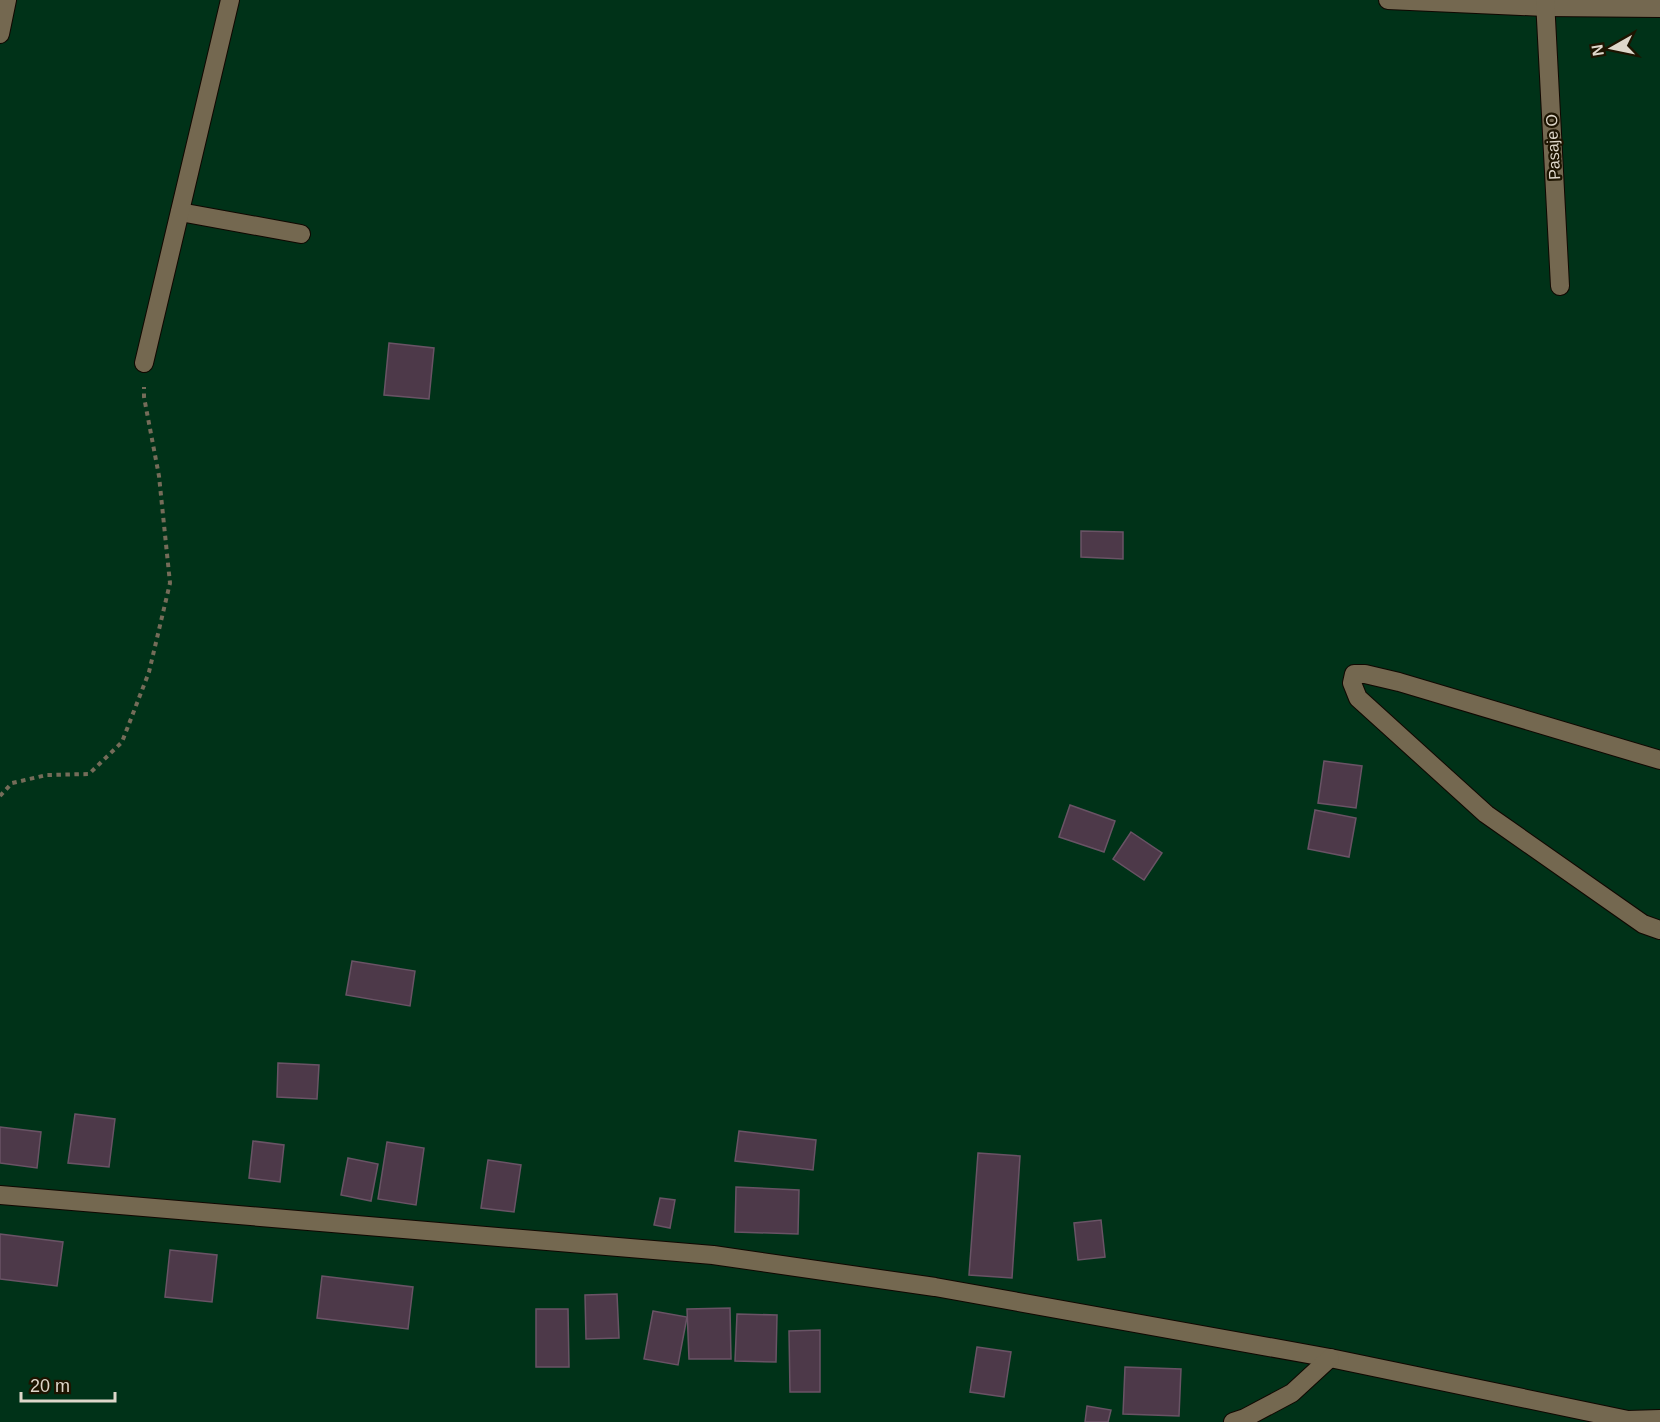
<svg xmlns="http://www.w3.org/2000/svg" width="1660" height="1422" font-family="Helvetica,sans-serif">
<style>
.green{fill:#003218}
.building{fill:#4d3949;stroke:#695365;stroke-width:1.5}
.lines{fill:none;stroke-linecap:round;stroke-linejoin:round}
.street-casing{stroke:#100700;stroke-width:20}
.path{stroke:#756c59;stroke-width:4;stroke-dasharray:4.5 4.5;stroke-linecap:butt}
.street{stroke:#746850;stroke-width:18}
.labels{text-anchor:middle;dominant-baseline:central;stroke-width:4.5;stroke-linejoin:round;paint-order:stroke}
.street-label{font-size:16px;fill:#ded7ca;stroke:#1d1400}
</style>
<rect width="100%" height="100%" fill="#271d06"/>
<rect class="green" x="0" y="0" width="1660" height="1422"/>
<g class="building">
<path d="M389,343L434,348L429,399L384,395Z"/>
<path d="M1081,531L1123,532V559L1081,557Z"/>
<path d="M1324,761L1362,766L1356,808L1318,803Z"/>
<path d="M1070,805L1115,821L1104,852L1059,837Z"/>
<path d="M1315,810L1356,818L1349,857L1308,849Z"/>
<path d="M1131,832L1162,853L1144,880L1113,859Z"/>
<path d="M352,961L415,971L410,1006L346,995Z"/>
<path d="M278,1063L319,1065L317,1099L277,1097Z"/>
<path d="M75,1114L115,1119L109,1167L68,1163Z"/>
<path d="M0,1127L41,1132L37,1168L0,1163Z"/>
<path d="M739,1131L816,1140L813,1170L735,1161Z"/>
<path d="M253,1141L284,1145L280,1182L249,1178Z"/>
<path d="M387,1142L424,1148L416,1205L378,1199Z"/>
<path d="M978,1153L1020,1156L1012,1278L969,1275Z"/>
<path d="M348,1158L378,1164L371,1201L341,1195Z"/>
<path d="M488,1160L521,1165L514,1212L481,1208Z"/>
<path d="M736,1187L799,1190L798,1234L735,1232Z"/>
<path d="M660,1198L675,1200L670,1228L654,1225Z"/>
<path d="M1101,1220L1105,1257L1078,1260L1074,1223Z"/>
<path d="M0,1234L63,1242L57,1286L0,1279Z"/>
<path d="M170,1250L217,1255L212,1302L165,1297Z"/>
<path d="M322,1276L413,1287L408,1329L317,1318Z"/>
<path d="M617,1294L619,1338L586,1339L585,1295Z"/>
<path d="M730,1308L731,1359H689L687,1309Z"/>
<path d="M536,1309H568L569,1367H536Z"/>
<path d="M653,1311L687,1317L678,1365L644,1359Z"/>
<path d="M737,1314L777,1315L776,1362L735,1361Z"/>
<path d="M820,1330V1392H790L789,1331Z"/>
<path d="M977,1347L1011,1352L1004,1397L970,1392Z"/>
<path d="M1125,1367L1181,1369L1179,1416L1123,1414Z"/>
<path d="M1087,1406L1111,1410L1108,1422H1085Z"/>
</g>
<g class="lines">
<defs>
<g id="street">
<path d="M1388,0L1545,7L1660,8"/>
<path d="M1545,0L1560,286"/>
<path d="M0,34L7,0"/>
<path d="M180,212L301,234"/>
<path d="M144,363L230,0"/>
<path d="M1660,760L1399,682L1365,674H1354L1352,683L1358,698L1486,814L1643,924L1660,930"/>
<path d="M0,1195L713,1255L935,1287L1330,1358L1628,1420L1660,1419"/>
<path d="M1233,1422L1245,1418L1292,1393L1330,1358"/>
</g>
</defs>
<use href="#street" class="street-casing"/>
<path class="path" d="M0,796L12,783L47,775L89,774L122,742L149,672L170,583L159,476L144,397V387"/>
<use href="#street" class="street"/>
</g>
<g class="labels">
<g class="street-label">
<text transform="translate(1553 147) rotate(-93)">Pasaje O</text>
</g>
</g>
<g transform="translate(1612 48) rotate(261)" stroke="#1d1400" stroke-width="4.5" paint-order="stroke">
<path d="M0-4.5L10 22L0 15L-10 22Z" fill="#ded7ca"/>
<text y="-9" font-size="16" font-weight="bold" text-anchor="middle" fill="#ded7ca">N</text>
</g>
<path d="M21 1392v9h94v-9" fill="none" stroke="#ded7ca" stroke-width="3"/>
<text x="30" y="1392" font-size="18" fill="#ded7ca" stroke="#1d1400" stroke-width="4.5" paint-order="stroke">20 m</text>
</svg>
